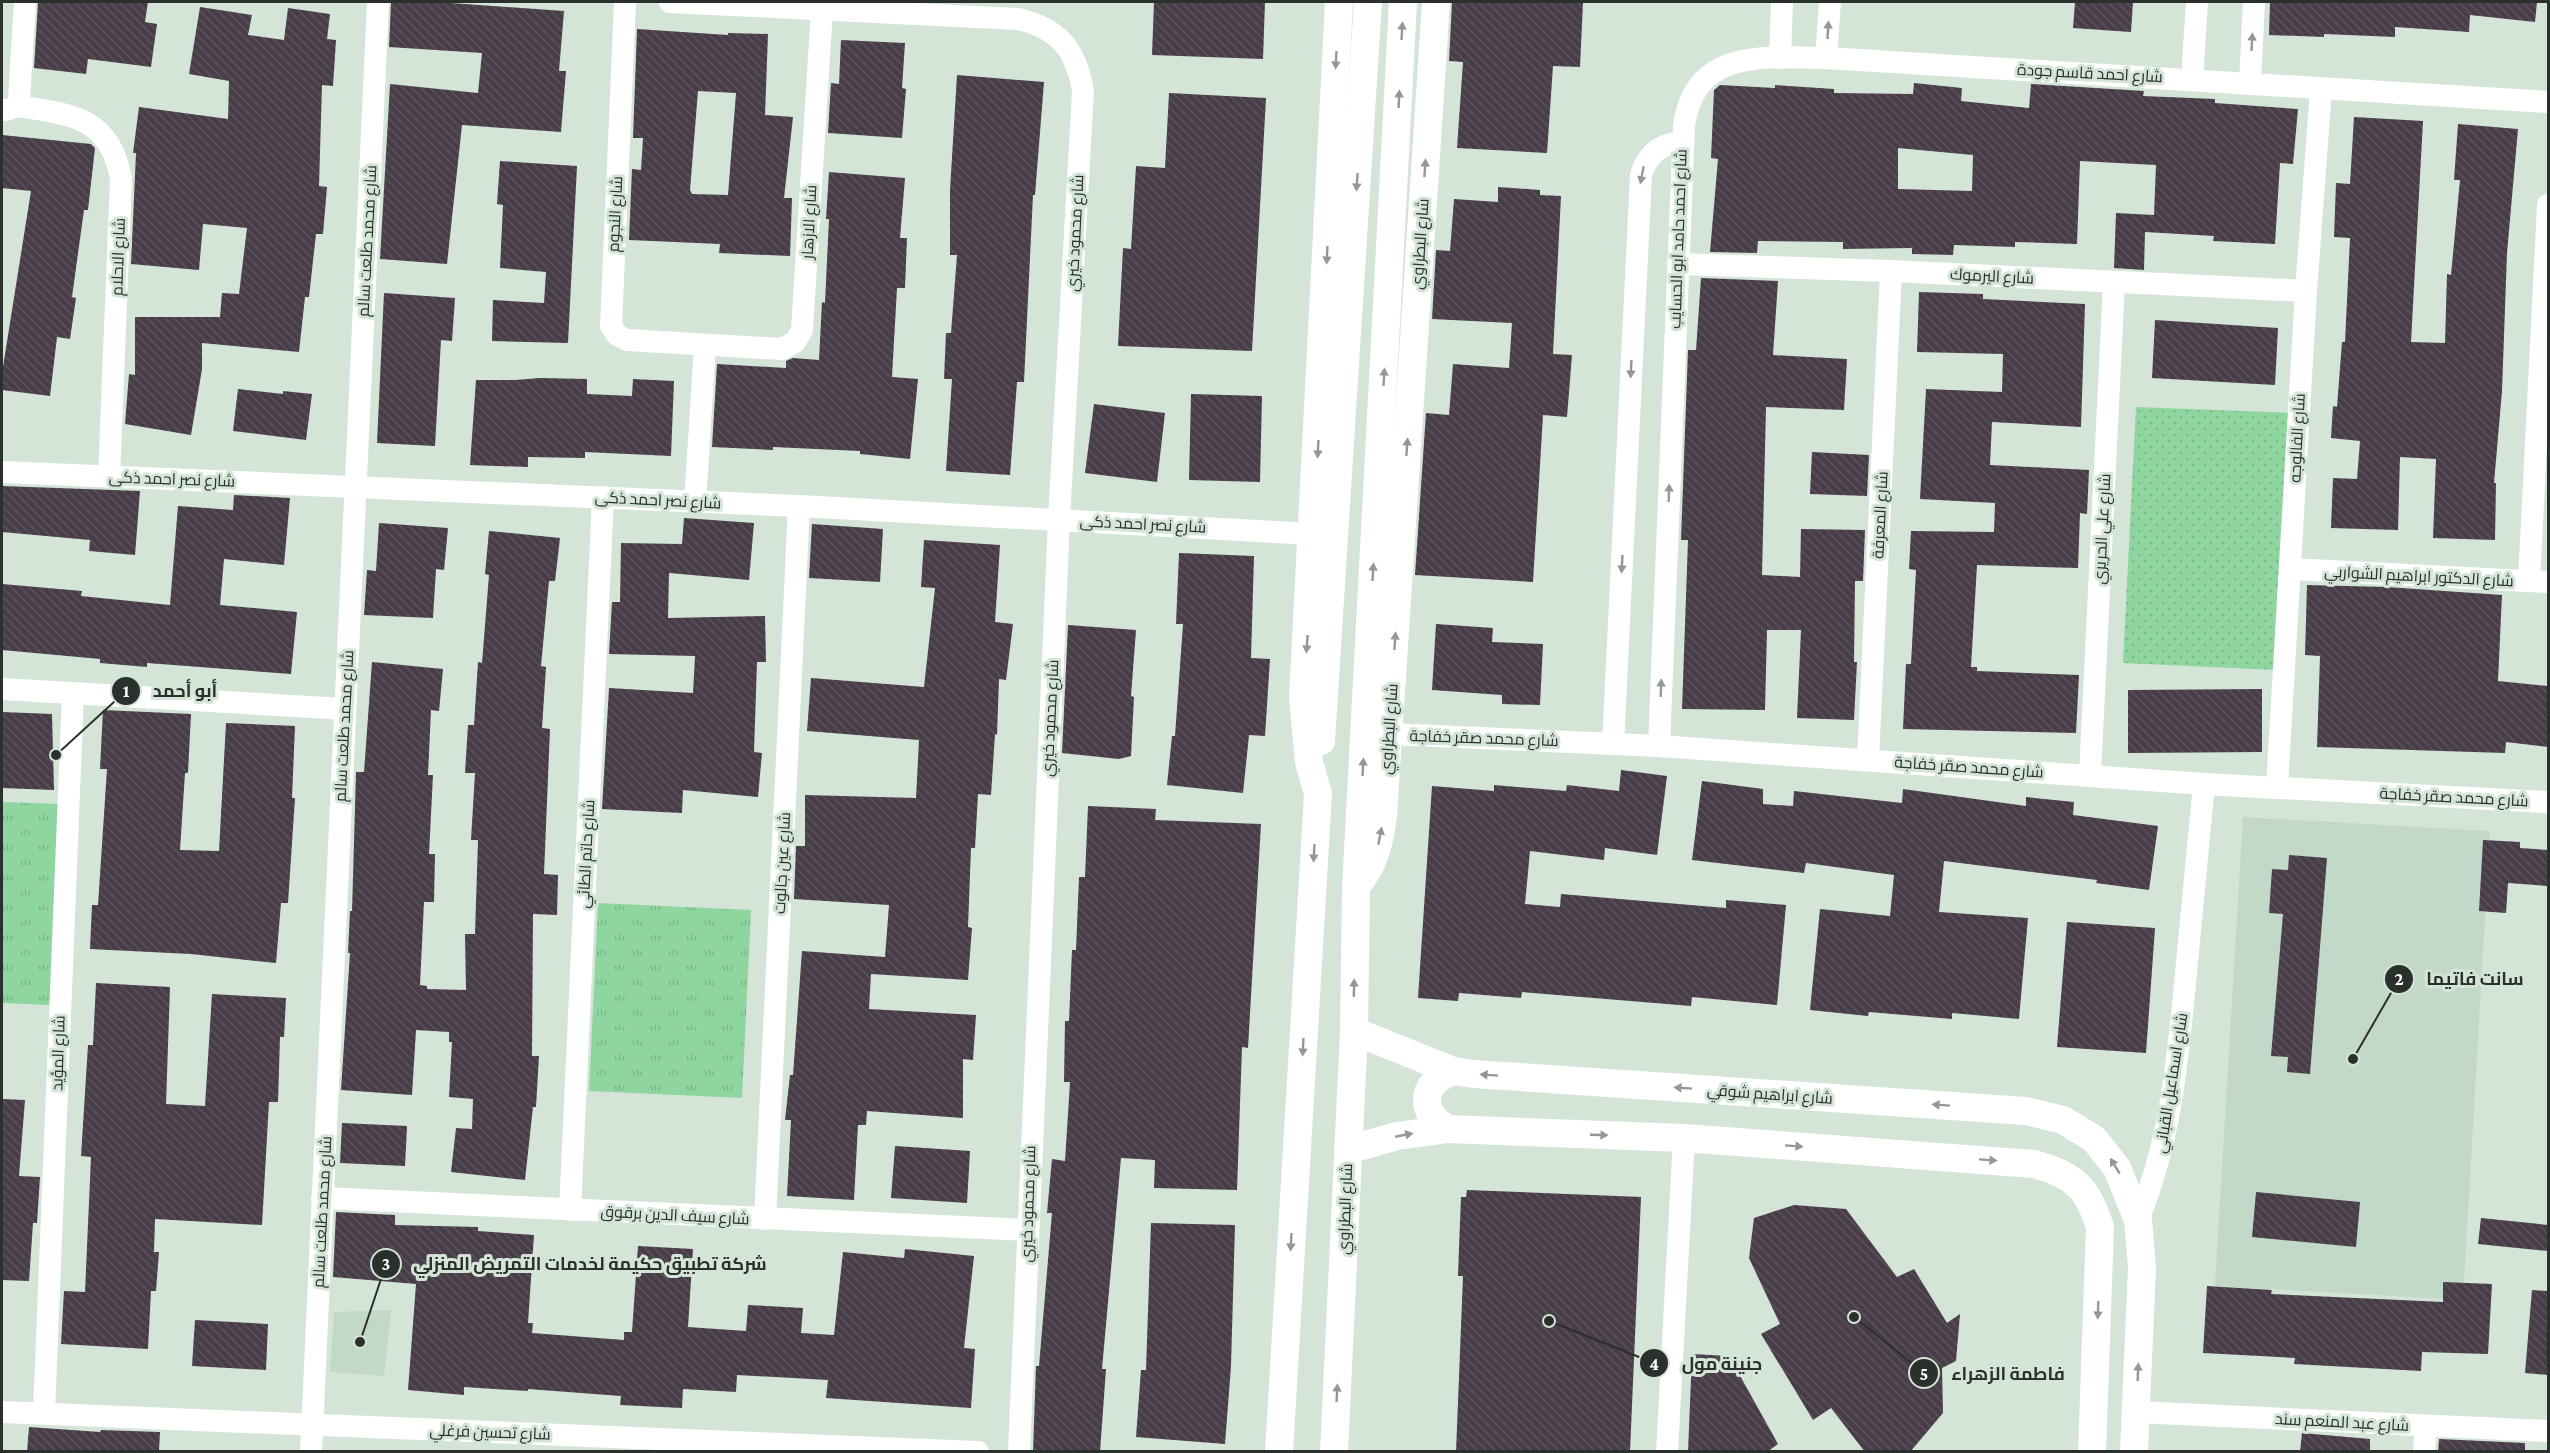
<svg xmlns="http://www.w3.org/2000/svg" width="2550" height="1453" font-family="'Crimson Pro',Cairo,serif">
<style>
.built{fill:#c3d9c7}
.grass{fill:url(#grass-tufts)}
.park{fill:url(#park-dots)}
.building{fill:url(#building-back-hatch);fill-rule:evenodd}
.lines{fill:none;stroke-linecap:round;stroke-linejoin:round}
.minor{stroke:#fff;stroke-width:22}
.tertiary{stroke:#fff;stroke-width:28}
.oneway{fill:#949895}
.labels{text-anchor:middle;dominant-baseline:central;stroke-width:6;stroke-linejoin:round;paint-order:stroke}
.street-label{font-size:16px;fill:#2a302b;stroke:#d4e4d7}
.leader{fill:none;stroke:#2a302b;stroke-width:2}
.callout-dot{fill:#2a302b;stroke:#d4e4d7;stroke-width:2}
.mark-label{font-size:18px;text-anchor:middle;font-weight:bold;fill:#fff}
.callout-label{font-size:18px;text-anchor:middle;font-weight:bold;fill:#2a302b;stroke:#d4e4d7;stroke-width:6;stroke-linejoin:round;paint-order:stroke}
</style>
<defs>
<pattern id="grass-tufts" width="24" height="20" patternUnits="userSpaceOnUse" patternTransform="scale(1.5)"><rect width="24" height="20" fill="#8fd5a0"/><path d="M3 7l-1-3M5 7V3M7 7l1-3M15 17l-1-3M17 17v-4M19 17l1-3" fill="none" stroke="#7cb78a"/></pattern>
<pattern id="park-dots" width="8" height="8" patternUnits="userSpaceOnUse" patternTransform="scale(1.5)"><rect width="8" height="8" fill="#8fd5a0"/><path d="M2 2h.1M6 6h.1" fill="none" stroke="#7cb78a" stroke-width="1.8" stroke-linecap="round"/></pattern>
<pattern id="building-back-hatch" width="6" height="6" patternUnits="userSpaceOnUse" patternTransform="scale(1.5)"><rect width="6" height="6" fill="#483d48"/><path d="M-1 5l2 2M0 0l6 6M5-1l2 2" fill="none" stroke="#5a515a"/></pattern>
</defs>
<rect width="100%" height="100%" fill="#d4e4d7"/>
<g class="built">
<path d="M2243,817L2490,831L2463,1300L2215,1286Z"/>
<path d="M391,1310L384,1376L330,1372L334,1312Z"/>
</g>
<g class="grass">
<path d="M2,802L59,804L50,1005L2,1003Z"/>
<path d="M598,903L751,910L742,1098L589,1091Z"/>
</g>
<path class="park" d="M2136,407L2294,413L2277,670L2123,663Z"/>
<g class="building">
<path d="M38,2H148L145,22L157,24L151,67L88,59L86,74L34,68Z"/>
<path d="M391,2H437L564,11L559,71H566L561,132L462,125L447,264L380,259L390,84L478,93L482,53L389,47Z"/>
<path d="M1154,2H1265L1263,59L1152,55Z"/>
<path d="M1452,2H1583L1580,67L1553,66L1547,153L1457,148L1463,62L1449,61Z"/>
<path d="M2075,2H2133L2131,32L2073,28Z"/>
<path d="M2270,2H2537L2535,22L2470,15L2469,32L2395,27V37L2324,34V37L2269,35Z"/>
<path d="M200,7L252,15L248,35L284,40L288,8L330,14L327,39L336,40L333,86L322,85L319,186L327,187L323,234H316L309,297H305L299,352L202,343V369L191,435L125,424L129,374L135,375V317H220L222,293L239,294L247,228L203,224L199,270L131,264L136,153H133L139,107L228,119L229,81L189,74Z"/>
<path d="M637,29L728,35V33L768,34L765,115L793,117L784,198H792L790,256L719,253L720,244L629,240L632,169L641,170L643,138H633ZM698,91L736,93L728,195L692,194L690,190Z"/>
<path d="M841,40L905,43L902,88L906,89L902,138L828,133L831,83L839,84Z"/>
<path d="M957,75L1044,82L1035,195H1033L1024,382H1017L1010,475L946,471L952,379H944L946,333H951L957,255H950V190Z"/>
<path d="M1914,83L1962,88L1961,101L2029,108L2031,84L2144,91L2143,96L2215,99V103L2298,109L2293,164L2280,163L2275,244L2213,241L2214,236L2145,232L2144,270L2114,268L2116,213L2154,215L2156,165L2080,161L2077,244L2015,242V247L1954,245L1953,255L1912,254V248L1843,249V242L1758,241L1757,253L1710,252L1718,159L1711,158L1714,90L1720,85L1775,88V85L1834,89V93L1913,94ZM1898,148L1973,155L1972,191L1898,189Z"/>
<path d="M1169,93L1266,98L1252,351L1118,346L1123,248L1131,249L1136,166L1165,168Z"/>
<path d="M2354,117L2423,121L2411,342L2445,343L2447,274L2451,275L2460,180H2454L2458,124L2518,129L2507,253L2502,391L2494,483H2496L2495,540L2433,538L2436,459L2400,457L2398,530L2331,528L2333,478L2357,479L2360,441L2331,438L2333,406L2337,407L2342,342H2345L2350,238L2334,237L2336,183L2350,184Z"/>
<path d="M2,135L91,144L95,148L88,210H84L72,297L76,298L70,339L57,337L50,396L2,390V373L31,191L2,188Z"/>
<path d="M500,161L577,166L568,343L492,341L493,300L544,303L546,272L500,268L503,205L497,204Z"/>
<path d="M829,172L905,178L900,238H907L905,288H897L892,377L918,379L910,459L860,454V451L773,447V450L712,447L717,364L786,368V361L793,358L819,360L822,302L825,303L829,219H826Z"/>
<path d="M1498,187L1540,190V195L1561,196L1553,354L1572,355L1567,417L1543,415L1533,582L1415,575L1426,413L1449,415L1453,364L1509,368L1512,323L1432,319L1436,250L1450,251L1454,199L1498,202Z"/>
<path d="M1701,278L1778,281L1773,355L1847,359L1844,410L1766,407L1762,575L1800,577L1801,529L1865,530L1863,581H1855L1854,662H1857L1854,720L1797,718L1801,630H1767L1765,710L1682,709L1688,540H1681L1688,350H1696Z"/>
<path d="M1919,292L1983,294V299L2085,304L2081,427L1992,422L1990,465L2089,470L2087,514L2080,513L2078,568L1977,565L1971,667H1977V671L2079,675L2076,733L1903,729L1906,664H1911L1916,570L1909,569L1911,531L1994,532L1995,503L1920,499L1926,389L2002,392L2003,354L1917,352Z"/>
<path d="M384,293L455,298L452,341L441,340L435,446L377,443Z"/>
<path d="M2155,320L2278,328L2275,385L2152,378Z"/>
<path d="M540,378L587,379V394L632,396L633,379L674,381L671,456L585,452V458L528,457V467L470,465L476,380H515Z"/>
<path d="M238,389L283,394V391L312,394L306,440L233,431Z"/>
<path d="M1191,394L1262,396L1260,482L1189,480Z"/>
<path d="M1094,404L1165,413L1157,482L1085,473Z"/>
<path d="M1812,452L1869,455L1867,496L1810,494Z"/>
<path d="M2,486L140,491L135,555L89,551L90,540L2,532Z"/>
<path d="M234,495L290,498L284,565L224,559L220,605L297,612L291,674L147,663V667L100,663V659L2,650V584L82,591L81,596L170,605L178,506L233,510Z"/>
<path d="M684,518L754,523L749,580L669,573L668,618L765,616L766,662H757L754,752L762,753L758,797L683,790L682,813L602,809L609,688L693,693L695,656L609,654L612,602H620L621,543L682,544Z"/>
<path d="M379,523L448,528L444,570L436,569L433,618L364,615L367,570L376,571Z"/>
<path d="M812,524L883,529L880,582L809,578Z"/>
<path d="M489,531L560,538L555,581H549L541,666L546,667L542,728L550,729L544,874L558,875L557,915L533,914L532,1056H539L536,1107H533L525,1180L451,1172L456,1128L472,1129L473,1099L449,1097L452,1042H449V1032L416,1030L412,1095L341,1090L350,953H348L350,911H352L356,772H364L372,662L443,669L439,711L431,710L428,775H433L429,854H435L434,902H424L420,985L427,986V989L466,990L465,934H475L478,840H471L475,773H465L468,725H474L478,662L482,663L489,575L485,574Z"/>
<path d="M924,540L1000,545L995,622L1013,624L1006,680L999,679L997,735L995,734L991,795L978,794L975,848H971L968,927L972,928L968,980L871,974L869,1009L976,1015L973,1060L963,1059V1118L867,1111L866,1125H858L854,1200L787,1196L791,1120H785L790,1075H793L802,951L885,957L889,905L794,899L796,846H805V795L916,798L919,740L807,731L811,678L924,687L935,588L921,587Z"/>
<path d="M1179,553L1254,556L1251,658L1270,659L1265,736L1249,735L1243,793L1167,785L1172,736H1175L1183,624H1176Z"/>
<path d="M2307,585L2387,587L2502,595L2498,681L2548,686V747L2506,742L2505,753L2317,747L2320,656L2305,655Z"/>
<path d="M1436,624L1493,628L1492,642L1543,644L1540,705L1502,704V695L1432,690Z"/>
<path d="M1068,625L1136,630L1131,696L1134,697L1131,756L1119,759L1062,753Z"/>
<path d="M2262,689V752L2128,753V690Z"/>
<path d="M103,710L191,714L188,773H185L180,850L219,851L226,723L295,726L292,798H295L288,903H281L276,963L191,954L90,949L92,905H98L107,769H100Z"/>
<path d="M2,712L52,714L54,790L2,788Z"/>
<path d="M1621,770L1667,776L1657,855L1605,848L1604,860L1530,851L1525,904L1560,907L1561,894L1726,908V900L1786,905L1777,1005L1692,997L1691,1006L1522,992L1521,998L1459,993L1458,1001L1418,998L1432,786L1494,791V785L1566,791L1567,785L1619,791Z"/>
<path d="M1702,781L1763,789V804L1793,806L1794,791L1902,803L1903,789L2026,806V797L2074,802L2073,815L2158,826L2149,890L2096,883L2097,880L1944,861L1939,912L2028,918L2019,1019L1952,1013V1019L1869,1012L1868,1016L1810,1010L1820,909L1890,916L1894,875L1806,863L1804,873L1692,860Z"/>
<path d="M1088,806L1156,809L1155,820L1261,824L1248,1048L1242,1047L1237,1190L1154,1188L1155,1160L1121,1158L1102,1369H1106L1100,1452H1033L1036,1366H1039L1052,1213H1047L1052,1159L1065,1161L1070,1082H1064L1065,1021H1069L1072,950H1076L1079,877H1085Z"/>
<path d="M2483,840L2520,842V848L2548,850V886L2508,883L2506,913L2479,911Z"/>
<path d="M2289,855L2327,858L2310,1074L2287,1072L2288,1057L2271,1056L2283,914L2269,913L2272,869L2288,870Z"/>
<path d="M2067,922L2155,928L2146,1053L2057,1047Z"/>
<path d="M96,983L170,987L166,1104L205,1106L212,994L286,998L284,1037H280L278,1102H269L262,1225L155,1219L154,1252H159L156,1291H151L148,1349L61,1344L64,1291L85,1292L91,1157L81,1156L88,1045H93Z"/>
<path d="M2,1099L25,1100L19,1176L40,1177L37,1223H33L29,1281L2,1280Z"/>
<path d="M342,1123L407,1126L405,1166L340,1163Z"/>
<path d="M895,1146L970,1151L967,1203L891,1198Z"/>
<path d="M1467,1190L1641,1197L1630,1452H1456L1463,1276H1458L1459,1248L1461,1197H1466Z"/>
<path d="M2256,1192L2360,1202L2356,1247L2252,1237Z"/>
<path d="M1794,1205L1846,1209L1897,1277L1914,1269L1947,1323L1960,1314L1956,1361L1942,1368L1943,1413L1910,1452H1865L1831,1408L1813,1420L1761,1334L1780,1324L1749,1258L1754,1218Z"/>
<path d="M336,1212L395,1215V1225L478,1227V1231L534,1235L528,1323H533L532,1333L624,1340V1332H632L638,1246L693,1249L688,1327L746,1331L748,1305L803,1308L801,1333L834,1335L843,1252L904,1258L905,1249L974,1256L964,1348L975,1349L971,1408L826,1398L828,1380L737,1375L736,1392L683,1389L682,1408L620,1405L621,1396L528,1389V1391L464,1387V1395L408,1390L416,1284L333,1277Z"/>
<path d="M2481,1218L2548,1225V1251L2478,1244Z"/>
<path d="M1151,1223L1235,1225L1231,1366L1225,1444L1136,1437L1141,1370H1146Z"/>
<path d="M2443,1282L2492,1284L2488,1354L2422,1352L2421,1371L2294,1364L2295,1358L2203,1353L2207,1286L2272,1290L2271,1294L2443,1302Z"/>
<path d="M2532,1290L2548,1291V1375L2525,1373Z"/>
<path d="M195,1320L268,1324L266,1370L192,1366Z"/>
<path d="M1692,1354L1729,1356L1778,1444L1767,1452H1688Z"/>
<path d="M29,1427L100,1432L101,1430L160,1432L159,1452H27Z"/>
<path d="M2302,1433L2370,1439V1452H2300Z"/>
<path d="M2439,1439L2525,1443V1452H2438Z"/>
</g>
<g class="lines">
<g class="minor">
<path d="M625,2L611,326L617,335L627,340L782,349L795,342L802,330L822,9"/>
<path d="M670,2L1018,19C1060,29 1076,50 1083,91L1059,519L1019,1452"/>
<path d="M1780,58L1782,2"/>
<path d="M1826,58L1830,2"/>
<path d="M2192,79L2197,2"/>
<path d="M2250,82L2254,2"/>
<path d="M16,106C70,114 110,116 121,179L109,477"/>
<path d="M3,110C12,110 16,107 19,99L25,2"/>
<path d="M1678,264L1891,271L2306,291"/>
<path d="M2,472L799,506L1313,534"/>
<path d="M695,502L705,346"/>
<path d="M2290,569L2548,582"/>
<path d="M2529,581L2548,205"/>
<path d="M2,689L345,709"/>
<path d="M1389,734L1659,746L2204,784L2548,802"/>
<path d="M1613,744L1641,175C1648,153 1660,144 1683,142"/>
<path d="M1659,746L1684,126C1694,48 1766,57 1826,58L2548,102"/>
<path d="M1868,759L1891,271"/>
<path d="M2090,775L2114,282"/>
<path d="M2277,787L2306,291L2321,89"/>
<path d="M322,1198L1027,1230"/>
<path d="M570,1210L603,497"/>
<path d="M765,1219L799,506"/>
<path d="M2138,1220C2170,1142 2177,1066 2185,984C2191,917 2198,850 2204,784"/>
<path d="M2,1412L978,1452"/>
<path d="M2136,1412L2548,1431"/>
<path d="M44,1413L73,693"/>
<path d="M311,1452L378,2"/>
<path d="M1667,1452L1684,1138"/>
<path d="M2424,1452L2426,1426"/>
</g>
<g class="tertiary">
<path d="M1321,741L1368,2"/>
<path d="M1362,879C1376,859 1380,839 1383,815L1436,2"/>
<path d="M1354,1031L1453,1071L1474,1074L2026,1111L2063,1120L2094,1139L2117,1168L2138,1220L2142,1267L2134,1452"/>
<path d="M1448,1129C1418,1113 1420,1083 1453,1071"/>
<path d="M1348,1150L1397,1136L1448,1129L1684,1138L2034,1164C2073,1174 2088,1188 2100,1227L2092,1452"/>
<path d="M1279,1452L1318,794L1309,762L1303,697L1339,2"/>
<path d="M1334,1452L1354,1031L1356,888L1403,2"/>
</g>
</g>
<defs><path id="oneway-solid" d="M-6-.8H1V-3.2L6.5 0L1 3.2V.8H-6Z" transform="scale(1.5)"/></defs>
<g class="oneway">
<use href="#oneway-solid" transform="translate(1828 30) rotate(-87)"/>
<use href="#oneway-solid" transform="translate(1402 31) rotate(-87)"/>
<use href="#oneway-solid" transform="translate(2252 42) rotate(-87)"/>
<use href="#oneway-solid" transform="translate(1336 60) rotate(93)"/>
<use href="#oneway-solid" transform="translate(1399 99) rotate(-87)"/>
<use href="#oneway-solid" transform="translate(1425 168) rotate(-86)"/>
<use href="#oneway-solid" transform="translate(1642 175) rotate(101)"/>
<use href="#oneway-solid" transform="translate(1357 182) rotate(94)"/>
<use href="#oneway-solid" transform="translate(1327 255) rotate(93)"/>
<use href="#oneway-solid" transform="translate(1631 369) rotate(93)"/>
<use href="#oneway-solid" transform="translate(1384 377) rotate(-87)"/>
<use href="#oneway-solid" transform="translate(1407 447) rotate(-86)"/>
<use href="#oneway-solid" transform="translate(1318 449) rotate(93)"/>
<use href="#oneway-solid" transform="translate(1669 493) rotate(-88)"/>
<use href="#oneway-solid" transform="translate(1622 564) rotate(93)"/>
<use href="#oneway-solid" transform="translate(1373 572) rotate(-87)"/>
<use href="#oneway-solid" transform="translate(1395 641) rotate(-86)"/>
<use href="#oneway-solid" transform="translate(1307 644) rotate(94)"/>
<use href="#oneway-solid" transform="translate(1661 688) rotate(-88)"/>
<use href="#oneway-solid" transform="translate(1363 767) rotate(-87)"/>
<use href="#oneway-solid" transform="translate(1380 836) rotate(-79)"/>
<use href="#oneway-solid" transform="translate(1314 853) rotate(93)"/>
<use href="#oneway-solid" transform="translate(1354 988) rotate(-89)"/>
<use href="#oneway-solid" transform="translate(1303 1047) rotate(93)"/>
<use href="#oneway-solid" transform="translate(1489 1075) rotate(-176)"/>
<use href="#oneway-solid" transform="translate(1683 1088) rotate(-176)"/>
<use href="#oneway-solid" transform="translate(1941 1105) rotate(-176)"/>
<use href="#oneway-solid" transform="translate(1404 1135) rotate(-11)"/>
<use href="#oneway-solid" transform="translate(1599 1135) rotate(2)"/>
<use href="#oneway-solid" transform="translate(1794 1146) rotate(4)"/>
<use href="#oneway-solid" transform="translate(1988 1160) rotate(4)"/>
<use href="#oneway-solid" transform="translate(2115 1166) rotate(-121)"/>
<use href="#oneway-solid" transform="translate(1291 1242) rotate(93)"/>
<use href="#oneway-solid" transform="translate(2098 1310) rotate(92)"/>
<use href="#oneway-solid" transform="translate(2138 1372) rotate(-88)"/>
<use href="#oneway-solid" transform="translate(1337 1393) rotate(-87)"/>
</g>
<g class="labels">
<g class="street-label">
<text transform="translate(2090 73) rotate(3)">شارع احمد قاسم جودة</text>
<text transform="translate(615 214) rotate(-87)">شارع النجوم</text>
<text transform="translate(809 222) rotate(-87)">شارع الازهار</text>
<text transform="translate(1075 233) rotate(-87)">شارع محمود خيري</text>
<text transform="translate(1678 239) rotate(-88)">شارع احمد حامد ابو الحسايب</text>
<text transform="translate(367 241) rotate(-87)">شارع محمد طلعت سالم</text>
<text transform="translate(1420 244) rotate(-86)">شارع البطراوي</text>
<text transform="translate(118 257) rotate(-88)">شارع الاحلام</text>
<text transform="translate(1992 276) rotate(3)">شارع اليرموك</text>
<text transform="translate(2297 438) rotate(-87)">شارع الفالوجه</text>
<text transform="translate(172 479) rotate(2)">شارع نصر احمد ذكى</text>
<text transform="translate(658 500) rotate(3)">شارع نصر احمد ذكى</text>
<text transform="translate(1880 515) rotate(-87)">شارع المعرفة</text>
<text transform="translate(1143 524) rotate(3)">شارع نصر احمد ذكى</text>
<text transform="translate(2102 529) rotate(-87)">شارع علي الحريري</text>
<text transform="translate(2419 576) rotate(3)">شارع الدكتور ابراهيم الشواربي</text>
<text transform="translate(1050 718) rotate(-87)">شارع محمود خيري</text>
<text transform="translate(344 726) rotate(-87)">شارع محمد طلعت سالم</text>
<text transform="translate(1389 729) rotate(-86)">شارع البطراوي</text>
<text transform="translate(1484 738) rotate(2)">شارع محمد صقر خفاجة</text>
<text transform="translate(1969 767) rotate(4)">شارع محمد صقر خفاجة</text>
<text transform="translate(2454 797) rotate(3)">شارع محمد صقر خفاجة</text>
<text transform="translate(586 854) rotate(-87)">شارع حاتم الطائي</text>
<text transform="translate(782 863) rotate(-87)">شارع عين جالوت</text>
<text transform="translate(58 1053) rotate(-88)">شارع المؤيد</text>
<text transform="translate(2171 1083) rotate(-81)">شارع اسماعيل القباني</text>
<text transform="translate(1770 1094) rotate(4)">شارع ابراهيم شوقي</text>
<text transform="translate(1028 1204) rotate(-88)">شارع محمود خيري</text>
<text transform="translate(1345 1209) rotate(-88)">شارع البطراوي</text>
<text transform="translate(322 1212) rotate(-87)">شارع محمد طلعت سالم</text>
<text transform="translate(675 1215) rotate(3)">شارع سيف الدين برقوق</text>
<text transform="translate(2342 1422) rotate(3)">شارع عبد المنعم سند</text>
<text transform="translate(490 1432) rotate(2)">شارع تحسين فرغلي</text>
</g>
</g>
<path class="leader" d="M56 755L126 691M2353 1059L2399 979M360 1342L386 1264M1549 1321L1654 1363M1854 1317L1924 1373"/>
<g class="callout-dot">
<circle cx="56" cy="755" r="6"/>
<circle cx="2353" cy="1059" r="6"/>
<circle cx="360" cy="1342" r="6"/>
<circle cx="1549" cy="1321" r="6"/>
<circle cx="1854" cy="1317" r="6"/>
<circle cx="126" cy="691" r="15"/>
<circle cx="2399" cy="979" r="15"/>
<circle cx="386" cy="1264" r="15"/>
<circle cx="1654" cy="1363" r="15"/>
<circle cx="1924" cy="1373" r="15"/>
</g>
<g class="mark-label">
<text x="126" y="697">1</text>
<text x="2399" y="985">2</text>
<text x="386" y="1270">3</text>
<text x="1654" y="1370">4</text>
<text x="1924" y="1380">5</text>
</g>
<g class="callout-label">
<text x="185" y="697">أبو أحمد</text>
<text x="2475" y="985">سانت فاتيما</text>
<text x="590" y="1270">شركة تطبيق حكيمة لخدمات التمريض المنزلي</text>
<text x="1722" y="1370">جنينة مول</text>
<text x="2008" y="1380">فاطمة الزهراء</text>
</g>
<rect width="2550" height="1453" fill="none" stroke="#2a302b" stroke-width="6"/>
</svg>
